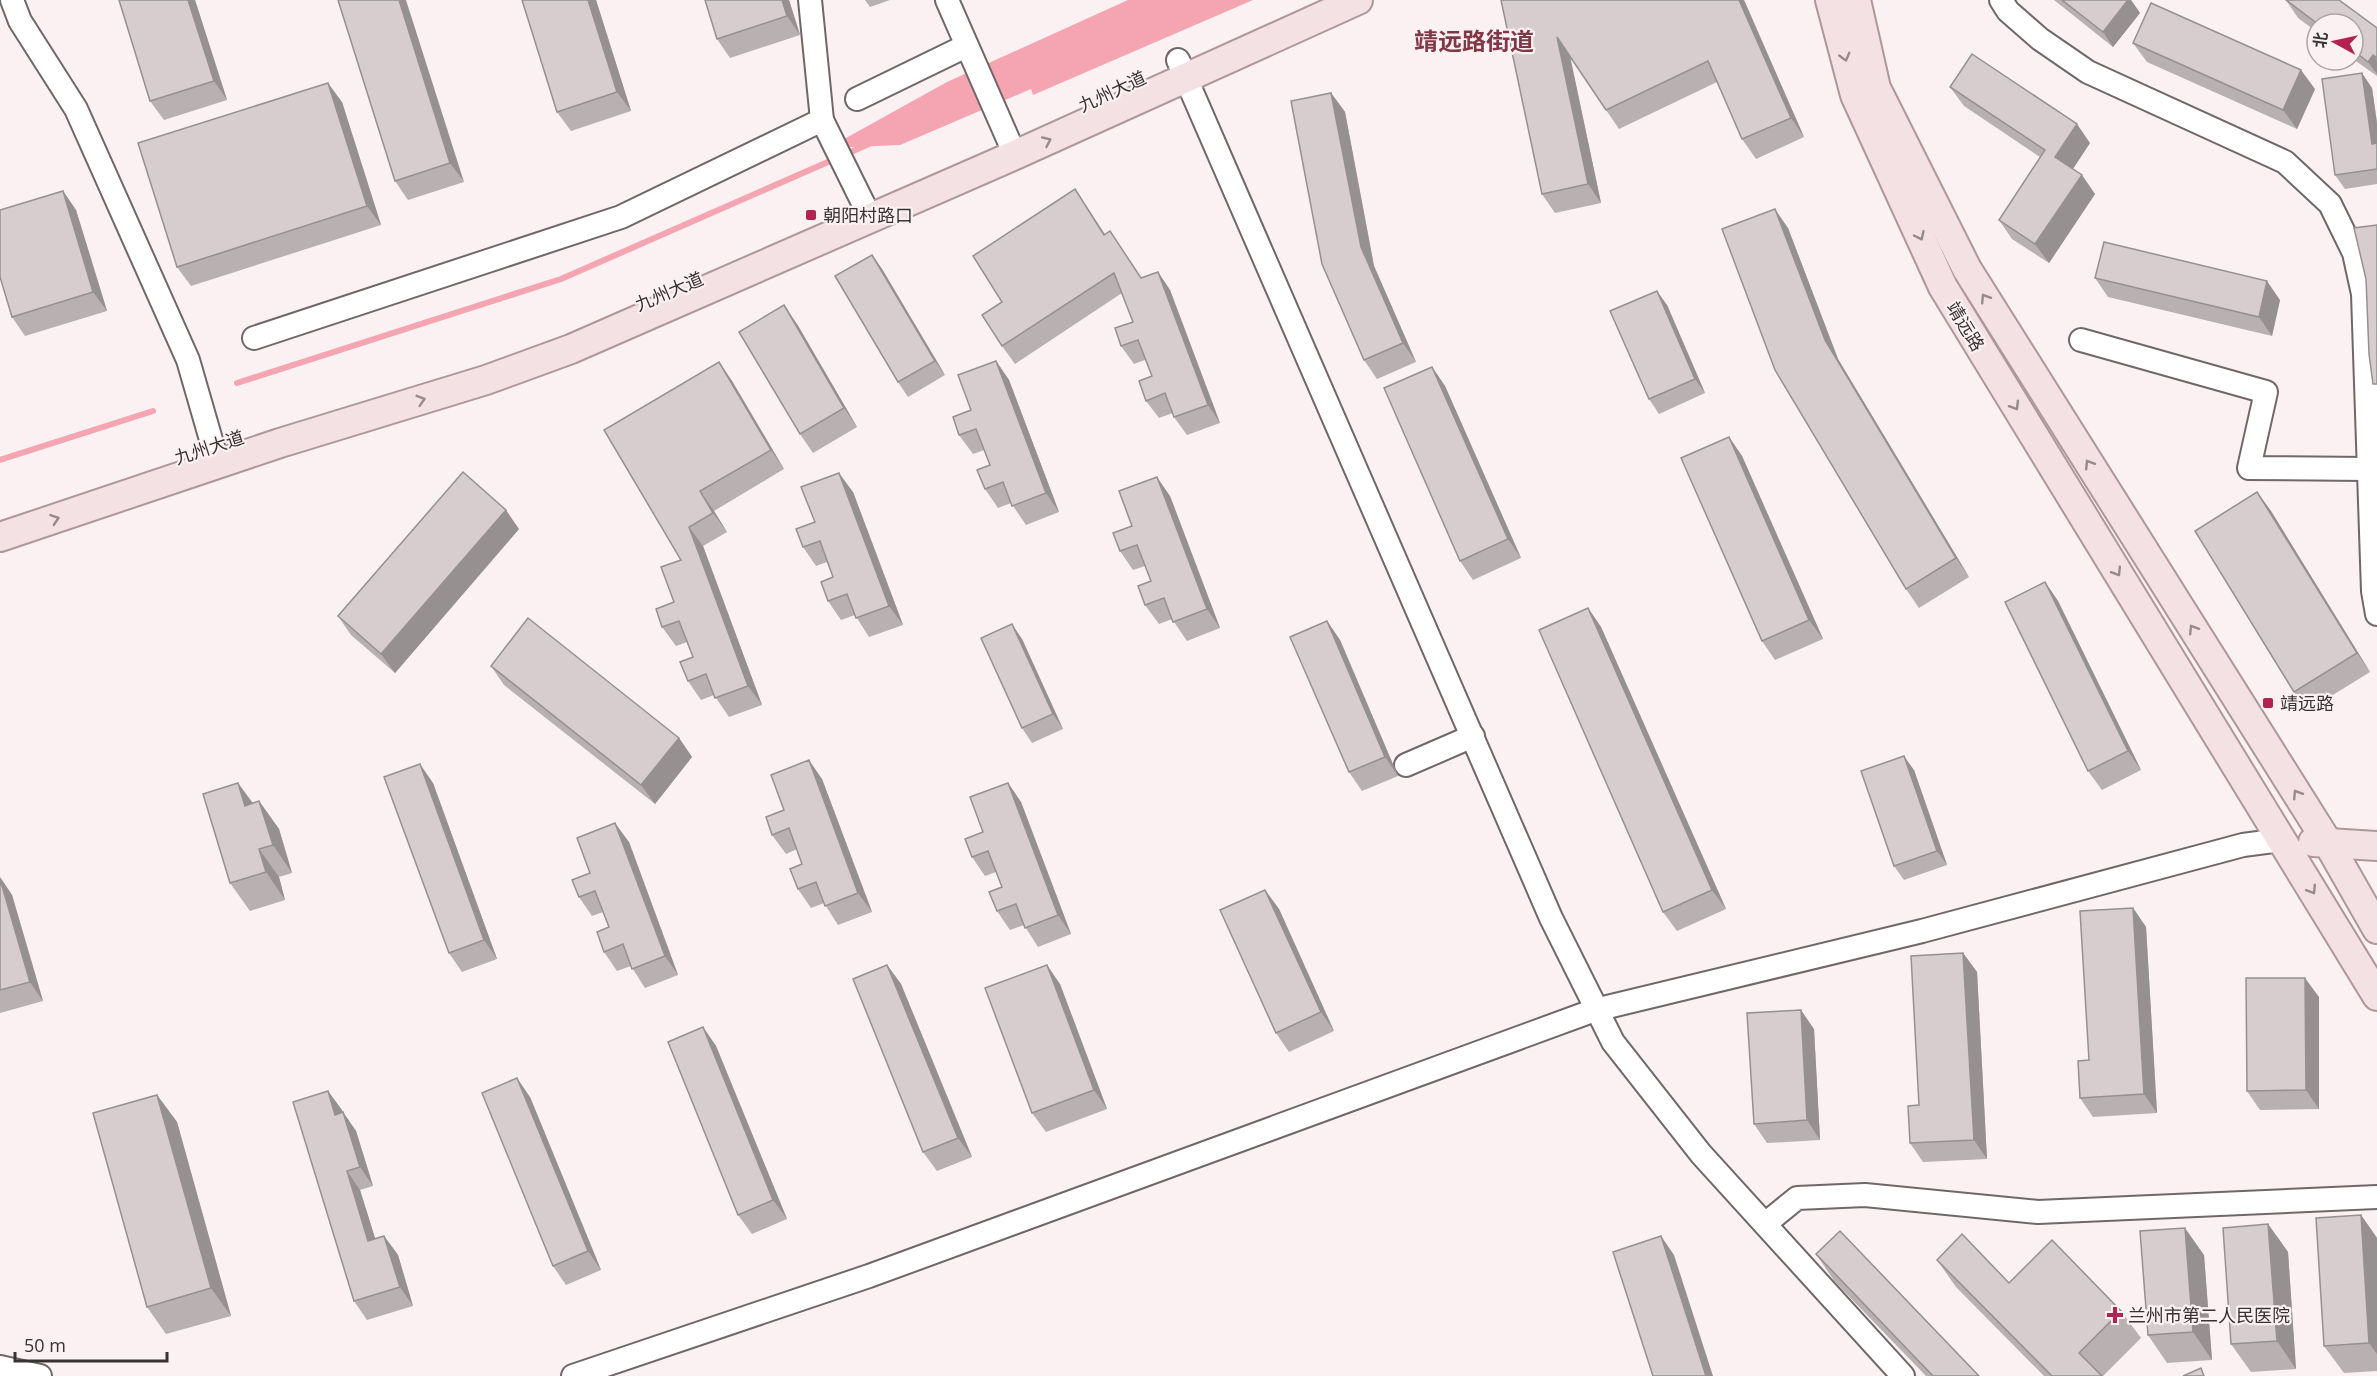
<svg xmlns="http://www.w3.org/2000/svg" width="2377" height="1376" font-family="'Open Sans','Noto Sans SC',sans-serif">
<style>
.water{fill:#f5a4b1}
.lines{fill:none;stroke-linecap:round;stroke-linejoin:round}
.stream{stroke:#f5a4b1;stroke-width:6}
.minor-casing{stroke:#706768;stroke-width:26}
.major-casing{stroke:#ad979a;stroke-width:32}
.minor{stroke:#fff;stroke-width:22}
.major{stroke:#f4e1e3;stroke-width:28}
.wall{fill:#b9b0b1}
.shaded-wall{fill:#969090}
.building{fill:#d7cdce;stroke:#969090;stroke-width:1.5}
.oneway{stroke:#968a8b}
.poi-dot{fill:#b32250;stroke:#fbf0f2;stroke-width:2}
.labels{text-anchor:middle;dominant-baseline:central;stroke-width:4.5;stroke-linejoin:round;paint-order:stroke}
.street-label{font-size:18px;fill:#373333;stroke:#fbf0f2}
.poi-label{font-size:18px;fill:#373333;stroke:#fbf0f2;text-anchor:start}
.district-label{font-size:24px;font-weight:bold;fill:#803847;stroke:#fbf0f2}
</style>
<rect width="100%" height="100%" fill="#fbf0f2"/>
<path class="water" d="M1128,0H1253L1033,95L1031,89L900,145L828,148L947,82Z"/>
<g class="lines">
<g class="stream">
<path d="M237,383L561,279L869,144"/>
<path d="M0,460L153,411"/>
</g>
<defs>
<g id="minor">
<path d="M12,0L20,21L76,109L188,360L218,464"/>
<path d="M810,0L822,120"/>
<path d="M947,0L1015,155"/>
<path d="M2001,0L2008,11L2040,39L2088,72L2285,162L2330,204L2354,253L2363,294L2373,591L2377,614"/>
<path d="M1178,60L1551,918L1613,1042L1701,1154L1903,1376"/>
<path d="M857,99L966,46"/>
<path d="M254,338L621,217L822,120L865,207L868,220"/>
<path d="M2081,340L2266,392L2249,468L2368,469"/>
<path d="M1406,765L1473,736"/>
<path d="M1765,1224L1797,1198L1865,1195L2038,1212L2377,1197"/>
<path d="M0,1367L40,1376"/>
<path d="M573,1376L869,1276L1595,1010L1922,931L2243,845L2281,840"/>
</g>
<g id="major">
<path d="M1830,0L1855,95L1943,287L2377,996"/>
<path d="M1856,0L1876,88L1967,269L2328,843L2377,929"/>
<path d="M0,537L280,443L486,380L571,349L1015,155L1358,0"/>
<path d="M2313,842L2377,846"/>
</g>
</defs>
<use href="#minor" class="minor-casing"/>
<use href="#major" class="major-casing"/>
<use href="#minor" class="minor"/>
<use href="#major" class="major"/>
</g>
<g class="wall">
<path d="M119,0H195L227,100L164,120L150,101Z"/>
<path d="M338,0L464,182L408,200L395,181Z"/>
<path d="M522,0H596L631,111L571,131L557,112Z"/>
<path d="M705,0H789L800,35L730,58L717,39Z"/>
<path d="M865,0H890L870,7Z"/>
<path d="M1501,0H1744L1804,137L1756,159L1742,139L1717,82L1619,129L1570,57L1601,203L1555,213L1542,194Z"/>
<path d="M2054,0H2131L2140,13L2113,47Z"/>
<path d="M2286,0L2377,28V76L2353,59V24H2317V32L2298,18Z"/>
<path d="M2133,43L2315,89L2297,129L2147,62Z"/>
<path d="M1950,87L2090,143L2073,169L2095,194L2049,263L2012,239L1999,220L2040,157L1964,106Z"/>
<path d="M2372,88L2377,123V184L2345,189L2335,175Z"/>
<path d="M1331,93L1345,112L1374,266L1416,362L1377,379L1364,360Z"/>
<path d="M342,102L381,225L191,286L177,267Z"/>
<path d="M63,191L76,210L107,311L25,336L12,317Z"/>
<path d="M1087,207L1105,234L1110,231L1141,278L1158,272L1170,290L1220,423L1187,435L1174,417L1173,413L1159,418L1146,401L1152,376L1145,360L1134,364L1121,346L1133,322L1122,293L1015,364L1002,346V302Z"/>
<path d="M1788,228L1838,359L1969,577L1919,608L1906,589Z"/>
<path d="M872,255L882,269L945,375L908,397L898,382Z"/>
<path d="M2095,278L2280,300L2272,336L2108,297Z"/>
<path d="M1667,305L1705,393L1659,414L1649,399Z"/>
<path d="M797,324L857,427L813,453L800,434Z"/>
<path d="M996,361L1009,380L1059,512L1026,525L1011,503L998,508L985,489L990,465L984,450L973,454L959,435Z"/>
<path d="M719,362L732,381L784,469L714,511L727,532L703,546L762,705L729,717L714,695L701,700L688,681L693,657L687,642L676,646L662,627L674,602L681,560Z"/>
<path d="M1432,367L1445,386L1521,558L1473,580L1460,561Z"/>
<path d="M1729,437L1742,456L1823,639L1775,660L1762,641Z"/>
<path d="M853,492L903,625L869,637L855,615L841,620L828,601L833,577L827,562L816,566L803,547L815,522Z"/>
<path d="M2257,492L2271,511L2370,672L2307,711L2294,692Z"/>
<path d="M1170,496L1220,628L1187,641L1172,619L1159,624L1145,605L1151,581L1145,566L1133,570L1120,551L1132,526Z"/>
<path d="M519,529L395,673L351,635L338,616Z"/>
<path d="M2045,582L2058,601L2141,770L2102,790L2088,771Z"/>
<path d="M1588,608L1601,627L1726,909L1677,931L1663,912Z"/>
<path d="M1327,621L1340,640L1398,776L1362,791L1349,772Z"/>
<path d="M1022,639L1063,729L1032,743L1022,728Z"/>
<path d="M491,666L679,738L692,757L655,804L504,685Z"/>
<path d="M1914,770L1947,865L1904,880L1894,866Z"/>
<path d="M822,779L872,912L838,925L824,903L811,908L798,889L802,864L797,849L786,854L772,835L784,810Z"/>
<path d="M238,783L253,803L259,801L279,829L292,873L279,877L285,900L250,911L230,883Z"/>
<path d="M433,783L497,959L462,972L449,953Z"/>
<path d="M1008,783L1021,802L1071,934L1038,947L1024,925L1010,930L997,911L1002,887L996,872L985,876L972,857Z"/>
<path d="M629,842L678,975L645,988L631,966L617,971L604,952L609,927L603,912L592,916L579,897L590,873Z"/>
<path d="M0,877L12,895L43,1001L0,1013Z"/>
<path d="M1265,890L1279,909L1334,1031L1289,1052L1276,1033Z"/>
<path d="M2133,908L2146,927L2157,1113L2093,1117L2080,1098L2089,1060Z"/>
<path d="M1963,953L1977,972L1987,1159L1923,1162L1910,1143L1919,1105Z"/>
<path d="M887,965L901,984L972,1157L937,1171L923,1152Z"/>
<path d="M1060,984L1107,1109L1046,1132L1032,1113Z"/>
<path d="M2319,997V1109L2260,1110L2247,1091Z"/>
<path d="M703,1027L716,1046L787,1219L752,1234L738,1215Z"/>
<path d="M1814,1029L1820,1140L1767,1143L1754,1124Z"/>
<path d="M328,1091L356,1131L373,1186L360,1190L375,1239L384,1236L398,1255L413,1306L367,1320L354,1301Z"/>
<path d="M157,1095L177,1122L231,1316L166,1334L147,1307Z"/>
<path d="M530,1097L601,1270L566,1285L553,1266Z"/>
<path d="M2361,1215L2377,1238V1371L2344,1373L2324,1346Z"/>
<path d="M2268,1224L2288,1252L2296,1369L2251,1372L2231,1344Z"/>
<path d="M1816,1254L1979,1376H1926L1835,1282Z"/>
<path d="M2204,1255L2212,1360L2167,1363L2148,1335Z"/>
<path d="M1937,1260L2009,1283L2121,1311L2141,1338L2103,1376H2044L1956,1287Z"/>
</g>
<g class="shaded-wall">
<path d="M188,0H195L227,100L214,81Z"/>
<path d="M399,0H406L464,182L450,163Z"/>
<path d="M588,0H596L631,111L617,92Z"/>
<path d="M782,0H789L800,35L787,16Z"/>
<path d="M1739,0H1744L1804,137L1791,118Z"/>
<path d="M2128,0H2131L2140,13L2113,47L2103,32Z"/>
<path d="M1557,37L1570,56L1601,203L1588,184Z"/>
<path d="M2373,55L2377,60V74L2368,62Z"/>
<path d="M2301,70L2315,89L2297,129L2283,110Z"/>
<path d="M2362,73L2372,88L2377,123V151L2372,144Z"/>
<path d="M328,83L342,102L381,225L367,206Z"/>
<path d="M1331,93L1345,112L1374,266L1416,362L1403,343L1361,247Z"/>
<path d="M2077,124L2090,143L2068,176L2055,157Z"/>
<path d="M2082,175L2095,194L2049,263L2035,244Z"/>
<path d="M63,191L76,210L107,311L93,292Z"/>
<path d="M1775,209L1788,228L1838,359L1969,577L1956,558L1825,340Z"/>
<path d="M872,255L882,269L945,375L935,361Z"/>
<path d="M1158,272L1170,290L1220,423L1208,405Z"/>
<path d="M2267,281L2280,300L2272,336L2259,317Z"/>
<path d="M1657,291L1667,305L1705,393L1695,379Z"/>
<path d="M784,305L797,324L857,427L844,408Z"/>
<path d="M996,361L1009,380L1059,512L1046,493Z"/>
<path d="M719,362L732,381L784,469L771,450Z"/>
<path d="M1432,367L1445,386L1521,558L1508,539Z"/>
<path d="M1729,437L1742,456L1823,639L1809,620Z"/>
<path d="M839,473L853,492L903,625L889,606Z"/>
<path d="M1157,477L1170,496L1220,628L1207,609Z"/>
<path d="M700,491L714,511L727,532L713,513Z"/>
<path d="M2257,492L2271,511L2370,672L2357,653Z"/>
<path d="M506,510L519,529L395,673L381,654Z"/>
<path d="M689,527L703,546L762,705L748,686Z"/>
<path d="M2045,582L2058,601L2141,770L2128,751Z"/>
<path d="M1588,608L1601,627L1726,909L1712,890Z"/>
<path d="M1327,621L1340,640L1398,776L1385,757Z"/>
<path d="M1012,624L1022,639L1063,729L1053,714Z"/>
<path d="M679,738L692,757L655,804L641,785Z"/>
<path d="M1904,756L1914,770L1947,865L1937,851Z"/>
<path d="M809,760L822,779L872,912L858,893Z"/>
<path d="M420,764L433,783L497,959L484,940Z"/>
<path d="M238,783L258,811L245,806Z"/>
<path d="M1008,783L1021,802L1071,934L1058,915Z"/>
<path d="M259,801L279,829L292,873L273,845Z"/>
<path d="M615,823L629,842L678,975L665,956Z"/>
<path d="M259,849L279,877L285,900L266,872Z"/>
<path d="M0,877L12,895L43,1001L30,982Z"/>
<path d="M1265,890L1279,909L1334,1031L1321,1012Z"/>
<path d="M2133,908L2146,927L2157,1113L2144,1094Z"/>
<path d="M1963,953L1977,972L1987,1159L1974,1140Z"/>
<path d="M887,965L901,984L972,1157L958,1138Z"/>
<path d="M1047,965L1060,984L1107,1109L1094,1090Z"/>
<path d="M2305,978L2319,997V1109L2306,1090Z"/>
<path d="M1801,1010L1814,1029L1820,1140L1807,1120Z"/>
<path d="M703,1027L716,1046L787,1219L773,1200Z"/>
<path d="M517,1078L530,1097L601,1270L588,1251Z"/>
<path d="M328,1091L342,1110L349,1134L335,1115Z"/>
<path d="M157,1095L177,1122L231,1316L211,1288Z"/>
<path d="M343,1112L356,1131L373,1186L360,1167Z"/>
<path d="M347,1171L360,1190L382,1260L368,1241Z"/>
<path d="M2361,1215L2377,1238V1354L2369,1343Z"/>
<path d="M2268,1224L2288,1252L2296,1369L2277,1341Z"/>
<path d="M2185,1228L2204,1255L2212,1360L2193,1332Z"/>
<path d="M384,1236L398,1255L413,1306L400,1287Z"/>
<path d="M1661,1236L1674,1255L1713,1376H1706Z"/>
</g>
<g class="building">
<path d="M119,0H188L214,81L150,101Z"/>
<path d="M338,0H399L450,163L395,181Z"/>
<path d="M522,0H588L617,92L557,112Z"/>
<path d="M705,0H782L787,16L717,39Z"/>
<path d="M1501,0H1739L1791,118L1742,139L1708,61L1606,110L1557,37L1588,184L1542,194Z"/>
<path d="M2062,0H2128L2103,32Z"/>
<path d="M2286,0H2339L2377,28V58L2373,55L2368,62L2353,50V24H2318Z"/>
<path d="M2151,3L2301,70L2283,110L2133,43Z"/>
<path d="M1972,54L2077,124L2055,157L2082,175L2035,244L1999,220L2045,150L1950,87Z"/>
<path d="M2362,73L2372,144L2377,143V169L2335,175L2322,79Z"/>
<path d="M328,83L367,206L177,267L138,143Z"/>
<path d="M1331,93L1361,247L1403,343L1364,360L1322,264L1291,101Z"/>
<path d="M1075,189L1104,235L1110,231L1141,278L1158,272L1208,405L1174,417L1165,393L1146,401L1139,381L1152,376L1138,340L1121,346L1115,328L1133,322L1114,273L1002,346L982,315L1002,302L973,256Z"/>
<path d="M63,191L93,292L12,317L0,277V210Z"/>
<path d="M1775,209L1825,340L1956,558L1906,589L1775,370L1722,229Z"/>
<path d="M2377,225V384H2373L2369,354L2366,279L2354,228Z"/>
<path d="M2104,242L2267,281L2259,317L2095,278Z"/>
<path d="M872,255L935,361L898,382L835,276Z"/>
<path d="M1657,291L1695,379L1649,399L1610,311Z"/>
<path d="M784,305L844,408L800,434L739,332Z"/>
<path d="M996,361L1046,493L1012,506L1003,482L985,489L977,470L990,465L976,429L959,435L953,417L971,410L958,375Z"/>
<path d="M719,362L771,450L700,491L713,513L689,527L748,686L715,698L706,674L688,681L680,662L693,657L679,621L662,627L656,609L674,602L661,567L681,560L604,430Z"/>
<path d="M1432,367L1508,539L1460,561L1384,388Z"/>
<path d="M1729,437L1809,620L1762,641L1681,458Z"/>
<path d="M463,472L506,510L381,654L338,616Z"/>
<path d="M839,473L889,606L856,618L847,594L828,601L821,582L833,577L820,541L803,547L796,529L815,522L801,487Z"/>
<path d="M1157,477L1207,609L1173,622L1164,598L1145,605L1138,586L1151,581L1137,545L1120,551L1113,533L1132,526L1119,491Z"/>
<path d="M2257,492L2357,653L2294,692L2195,531Z"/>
<path d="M2045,582L2128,751L2088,771L2005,602Z"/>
<path d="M1588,608L1712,890L1663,912L1539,630Z"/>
<path d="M528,618L679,738L641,785L491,666Z"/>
<path d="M1327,621L1385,757L1349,772L1290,637Z"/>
<path d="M1012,624L1053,714L1022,728L981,638Z"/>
<path d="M1904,756L1937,851L1894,866L1861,771Z"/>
<path d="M809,760L858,893L825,906L816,882L798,889L790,869L802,864L789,828L772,835L766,817L784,810L771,775Z"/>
<path d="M420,764L484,940L449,953L384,777Z"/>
<path d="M238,783L245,806L259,801L273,845L259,849L266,872L230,883L203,794Z"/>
<path d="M1008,783L1058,915L1025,928L1016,904L997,911L989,892L1002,887L988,851L972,857L965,839L983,832L970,797Z"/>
<path d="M615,823L665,956L632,969L623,944L604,952L597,932L609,927L595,891L579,897L572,880L590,873L577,838Z"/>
<path d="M0,879L30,982L0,990Z"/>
<path d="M1265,890L1321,1012L1276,1033L1220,910Z"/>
<path d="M2133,908L2144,1094L2080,1098L2078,1061L2089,1060L2080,911Z"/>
<path d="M1963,953L1974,1140L1910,1143L1908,1106L1919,1105L1911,956Z"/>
<path d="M887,965L958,1138L923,1152L853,979Z"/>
<path d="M1047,965L1094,1090L1032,1113L985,988Z"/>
<path d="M2246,978H2305L2306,1090L2247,1091Z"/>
<path d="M1801,1010L1807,1120L1754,1124L1747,1013Z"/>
<path d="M703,1027L773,1200L738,1215L668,1042Z"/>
<path d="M517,1078L588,1251L553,1266L482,1093Z"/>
<path d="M328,1091L335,1115L343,1112L360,1167L347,1171L368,1241L384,1236L400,1287L354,1301L293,1102Z"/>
<path d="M157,1095L211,1288L147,1307L93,1113Z"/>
<path d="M2361,1215L2369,1343L2324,1346L2316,1218Z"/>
<path d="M2268,1224L2277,1341L2231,1344L2223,1228Z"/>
<path d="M2185,1228L2193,1332L2148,1335L2140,1231Z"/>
<path d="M1840,1231L1979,1376H1933L1816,1254Z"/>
<path d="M1962,1234L2009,1283L2052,1240L2121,1311L2079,1353L2102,1376H2052L1937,1260Z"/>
<path d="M1661,1236L1706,1376H1653L1613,1252Z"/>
<path d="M2201,1368L2204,1376H2183Z"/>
</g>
<defs><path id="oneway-chevron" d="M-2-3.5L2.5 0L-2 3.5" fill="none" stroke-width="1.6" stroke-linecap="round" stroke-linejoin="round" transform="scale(1.5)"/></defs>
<g class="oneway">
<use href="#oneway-chevron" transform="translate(1845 57) rotate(75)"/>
<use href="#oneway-chevron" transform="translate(1047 141) rotate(-24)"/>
<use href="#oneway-chevron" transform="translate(1920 236) rotate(65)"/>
<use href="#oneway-chevron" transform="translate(1985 298) rotate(-122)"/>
<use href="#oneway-chevron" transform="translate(421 400) rotate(-17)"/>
<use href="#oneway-chevron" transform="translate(2015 406) rotate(59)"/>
<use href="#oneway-chevron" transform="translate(2089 464) rotate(-122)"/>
<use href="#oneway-chevron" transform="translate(55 519) rotate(-19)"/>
<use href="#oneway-chevron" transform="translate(2117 572) rotate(58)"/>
<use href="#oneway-chevron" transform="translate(2193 629) rotate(-122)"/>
<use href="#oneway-chevron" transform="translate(2297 794) rotate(-122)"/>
<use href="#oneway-chevron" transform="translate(2312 890) rotate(58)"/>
</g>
<g class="poi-dot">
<rect x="805" y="209" width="12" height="12" rx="3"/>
<rect x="2262" y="697" width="12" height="12" rx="3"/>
<path d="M2112 1306h6v6h6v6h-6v6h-6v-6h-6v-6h6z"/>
</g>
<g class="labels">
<g class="street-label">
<text transform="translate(1112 91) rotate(-25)">九州大道</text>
<text transform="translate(669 291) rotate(-23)">九州大道</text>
<text transform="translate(1966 326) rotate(59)">靖远路</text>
<text transform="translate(209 447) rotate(-18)">九州大道</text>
</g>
<g class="poi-label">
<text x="823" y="215">朝阳村路口</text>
<text x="2280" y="703">靖远路</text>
<text x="2128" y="1315">兰州市第二人民医院</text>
</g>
<g class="district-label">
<text x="1474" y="40">靖远路街道</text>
</g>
</g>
<g transform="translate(2335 42) rotate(278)"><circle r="28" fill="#fbf0f2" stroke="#ada4a6" stroke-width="1.5"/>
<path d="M0-4.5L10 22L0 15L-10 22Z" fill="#b32250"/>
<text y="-9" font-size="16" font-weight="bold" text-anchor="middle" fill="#373333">北</text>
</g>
<path d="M15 1352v9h152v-9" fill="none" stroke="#373333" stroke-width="3"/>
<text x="24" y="1352" font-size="18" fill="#373333" stroke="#fbf0f2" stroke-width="4.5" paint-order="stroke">50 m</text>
</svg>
